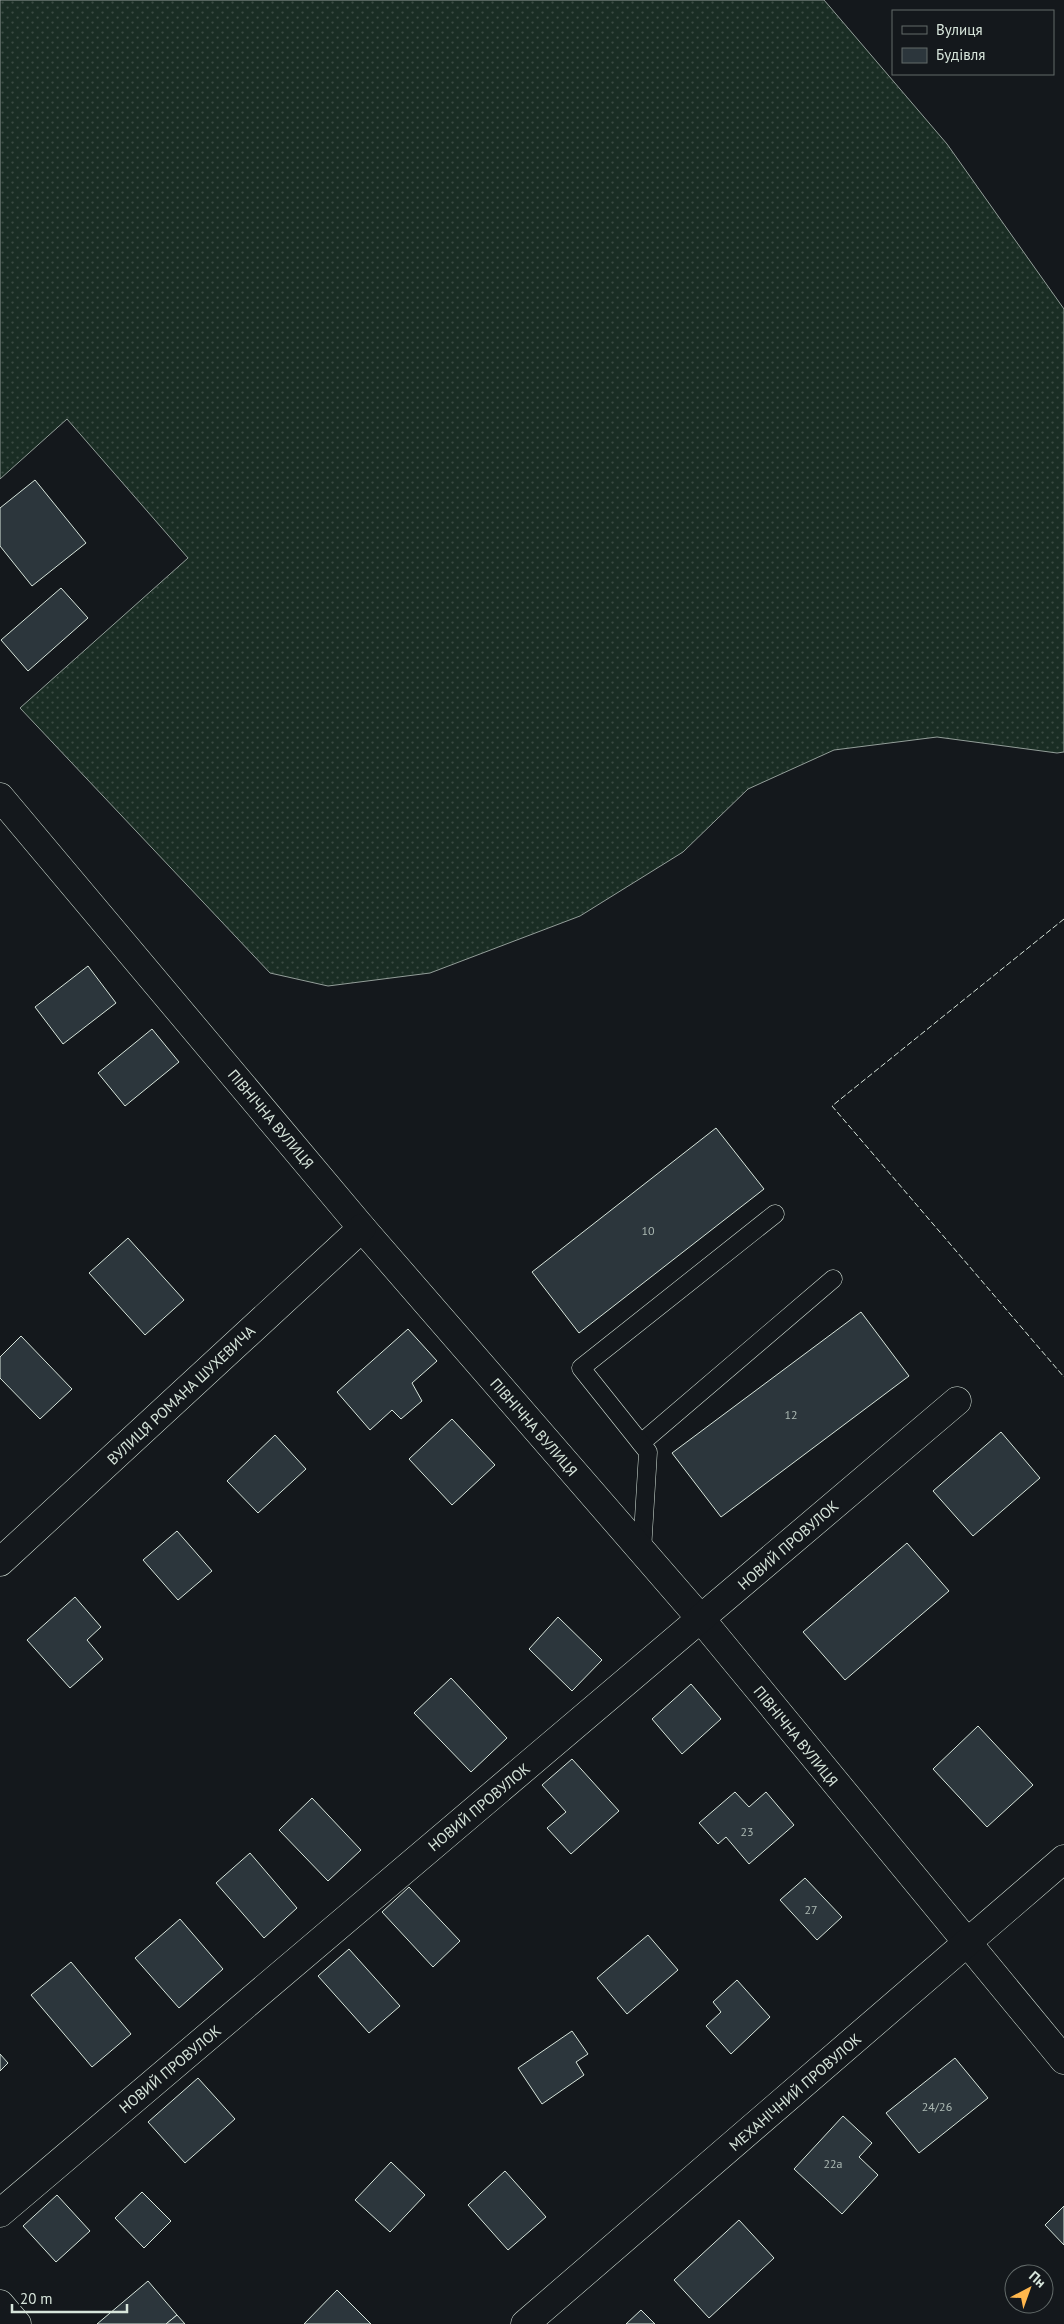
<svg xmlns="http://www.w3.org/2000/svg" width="1064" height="2324" font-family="'PT Sans',sans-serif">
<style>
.grass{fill:url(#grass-dots);stroke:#939e99}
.building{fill:#2c363c;stroke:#d8e6dc}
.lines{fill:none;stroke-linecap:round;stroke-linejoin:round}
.lane-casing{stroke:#d8e6dc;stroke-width:19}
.street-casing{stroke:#d8e6dc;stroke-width:29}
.lane{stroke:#14181c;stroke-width:18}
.street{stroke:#14181c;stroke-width:28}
.fence{stroke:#d8e6dc;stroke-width:1;stroke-dasharray:6 2.5;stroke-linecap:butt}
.labels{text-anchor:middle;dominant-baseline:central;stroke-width:4;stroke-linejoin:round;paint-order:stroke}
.number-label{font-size:12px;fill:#adbab4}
.street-label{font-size:15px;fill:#d8e6dc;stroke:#14181c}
</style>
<defs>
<pattern id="grass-dots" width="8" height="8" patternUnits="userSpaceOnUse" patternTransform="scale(1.25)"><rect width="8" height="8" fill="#1a2d24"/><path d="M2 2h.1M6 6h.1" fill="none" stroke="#3b4b43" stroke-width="1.8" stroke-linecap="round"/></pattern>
</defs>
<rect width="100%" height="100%" fill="#14181c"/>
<path class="grass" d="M0,0H824L947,144L1064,309V752L1057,753L937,737L834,750L748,789L683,852L580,916L430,973L328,986L270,973L20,708L188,558L67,419L0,479Z"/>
<g class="building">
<path d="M35,480L86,543L32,586L0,546V508Z"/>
<path d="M61,588L88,618L28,671L1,640Z"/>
<path d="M88,966L116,1003L63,1044L35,1007Z"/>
<path d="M152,1029L179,1062L125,1106L98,1073Z"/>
<path d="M716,1128L764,1189L579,1333L532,1272Z"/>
<path d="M128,1238L184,1300L145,1335L89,1273Z"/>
<path d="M861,1312L909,1376L721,1517L672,1453Z"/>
<path d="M408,1329L437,1361L412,1383L422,1401L401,1419L392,1410L370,1430L337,1392Z"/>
<path d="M21,1336L72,1389L40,1419L0,1378V1357Z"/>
<path d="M452,1419L495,1465L452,1505L409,1459Z"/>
<path d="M1001,1432L1040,1478L973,1536L933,1491Z"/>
<path d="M275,1435L306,1469L258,1513L227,1481Z"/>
<path d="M177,1531L212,1571L178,1600L143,1560Z"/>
<path d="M907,1543L949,1591L845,1680L803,1632Z"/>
<path d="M75,1597L101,1627L87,1640L103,1659L70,1688L27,1640Z"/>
<path d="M558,1617L602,1660L572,1691L529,1649Z"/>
<path d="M451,1678L507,1738L471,1772L414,1713Z"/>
<path d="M691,1684L721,1719L682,1754L652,1719Z"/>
<path d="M978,1726L1033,1785L987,1827L933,1769Z"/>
<path d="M572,1759L619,1811L571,1854L547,1828L566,1812L542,1785Z"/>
<path d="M735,1792L749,1807L766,1792L794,1825L749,1864L726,1837L718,1844L699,1823Z"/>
<path d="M312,1798L361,1850L328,1881L279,1830Z"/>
<path d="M250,1853L297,1908L264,1938L216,1883Z"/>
<path d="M805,1878L842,1917L817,1940L780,1900Z"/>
<path d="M409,1887L460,1941L433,1967L382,1912Z"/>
<path d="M180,1919L223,1969L179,2008L135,1958Z"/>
<path d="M648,1935L678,1970L627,2014L597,1978Z"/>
<path d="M349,1949L400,2006L369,2033L318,1976Z"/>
<path d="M71,1962L131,2034L92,2067L31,1995Z"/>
<path d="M737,1980L770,2017L731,2054L706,2026L721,2012L713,2002Z"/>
<path d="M572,2031L588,2054L576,2062L584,2075L542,2104L518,2068Z"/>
<path d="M0,2054L8,2063L0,2071Z"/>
<path d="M955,2058L988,2098L919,2153L886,2113Z"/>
<path d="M198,2078L235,2119L185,2163L148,2122Z"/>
<path d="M843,2116L872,2143L859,2157L878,2175L842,2214L794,2169Z"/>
<path d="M391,2162L425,2195L390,2232L355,2200Z"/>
<path d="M505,2171L546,2217L508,2250L468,2205Z"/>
<path d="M142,2192L171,2221L144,2248L115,2218Z"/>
<path d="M57,2195L90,2231L56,2262L23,2226Z"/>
<path d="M1064,2206V2245L1045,2225Z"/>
<path d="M739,2220L774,2258L709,2318L674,2280Z"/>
<path d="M148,2281L177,2315L166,2324H97Z"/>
<path d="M337,2290L371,2324H304Z"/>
<path d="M641,2310L655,2324H626Z"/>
<path d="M177,2315L185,2324H166Z"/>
</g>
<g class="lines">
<defs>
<g id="lane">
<path d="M641,1443L833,1279"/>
<path d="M642,1551L648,1452L581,1368L775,1214"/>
</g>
<g id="street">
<path d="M0,797L362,1228L701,1619L1064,2060"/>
<path d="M0,1562L362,1228"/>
<path d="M0,2213L957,1401"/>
<path d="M0,2304L17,2324"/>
<path d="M525,2324L1064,1859"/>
</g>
</defs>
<use href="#lane" class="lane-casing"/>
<use href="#street" class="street-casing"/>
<use href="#lane" class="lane"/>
<use href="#street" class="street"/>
<path class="fence" d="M1064,919L832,1106L1064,1377"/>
</g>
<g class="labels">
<g class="number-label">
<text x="648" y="1230">10</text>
<text x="791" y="1414">12</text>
<text x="747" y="1831">23</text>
<text x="811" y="1909">27</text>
<text x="937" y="2106">24/26</text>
<text x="833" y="2163">22а</text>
</g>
<g class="street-label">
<text transform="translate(271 1119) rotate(50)">ПІВНІЧНА ВУЛИЦЯ</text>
<text transform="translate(181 1395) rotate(-43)">ВУЛИЦЯ РОМАНА ШУХЕВИЧА</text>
<text transform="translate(534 1427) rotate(49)">ПІВНІЧНА ВУЛИЦЯ</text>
<text transform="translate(788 1545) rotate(-41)">НОВИЙ ПРОВУЛОК</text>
<text transform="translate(796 1736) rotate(51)">ПІВНІЧНА ВУЛИЦЯ</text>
<text transform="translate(479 1807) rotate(-40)">НОВИЙ ПРОВУЛОК</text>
<text transform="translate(170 2069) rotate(-40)">НОВИЙ ПРОВУЛОК</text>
<text transform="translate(795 2092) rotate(-41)">МЕХАНІЧНИЙ ПРОВУЛОК</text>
</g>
</g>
<rect x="892" y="10" width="162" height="65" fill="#14181c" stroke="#626a69"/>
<rect x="902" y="26" width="25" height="8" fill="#14181c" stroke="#626a69"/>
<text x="936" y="35" font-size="15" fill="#d8e6dc">Вулиця</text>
<rect x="902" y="48" width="25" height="15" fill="#2c363c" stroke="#626a69"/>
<text x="936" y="60" font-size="15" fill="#d8e6dc">Будівля</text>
<g transform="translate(1029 2289) rotate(41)"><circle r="24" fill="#14181c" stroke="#626a69"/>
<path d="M0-4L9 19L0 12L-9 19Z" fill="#ffb74d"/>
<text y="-8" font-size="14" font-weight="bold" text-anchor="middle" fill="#d8e6dc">Пн</text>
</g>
<path d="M12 2304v8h115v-8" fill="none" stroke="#d8e6dc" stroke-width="2.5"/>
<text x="20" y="2304" font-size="15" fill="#d8e6dc" stroke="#14181c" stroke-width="4" paint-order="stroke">20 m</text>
</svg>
